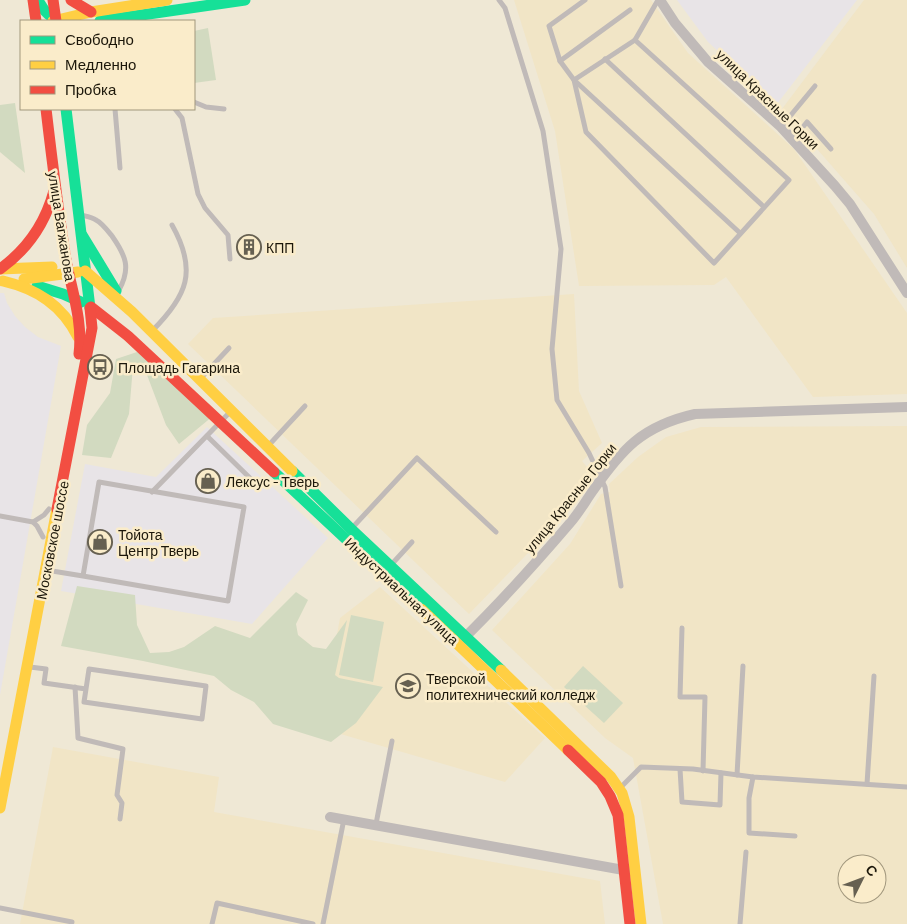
<svg xmlns="http://www.w3.org/2000/svg" width="907" height="924" font-family="Barlow,sans-serif">
<style>
.commercial{fill:#e8e4e7}
.built{fill:#f1e5c6;fill-rule:evenodd}
.green{fill:#d2dac0}
.lines{fill:none;stroke-linecap:round;stroke-linejoin:round}
.lane{stroke:#c0bab8;stroke-width:5}
.street{stroke:#c0bab8;stroke-width:10}
.fast{stroke:#16e098;stroke-width:11}
.slow{stroke:#ffcf43;stroke-width:11}
.jam{stroke:#f24e42;stroke-width:11}
.labels{text-anchor:middle;dominant-baseline:central;stroke-width:5;stroke-linejoin:round;paint-order:stroke}
.street-label{font-size:14px;fill:#1c170a;stroke:#faecca}
.poi-label{font-size:14px;fill:#1c170a;stroke:#faecca;text-anchor:start}
</style>
<rect width="100%" height="100%" fill="#efe8d5"/>
<g class="commercial">
<path d="M677,0H857L777,104L708,42Z"/>
<path d="M0,293H4L7,303L15,316L25,327L38,337L61,346L0,695Z"/>
<path d="M207,427L328,538L252,624L61,591L85,464L156,477Z"/>
</g>
<g class="built">
<path d="M514,0H651L688,53L794,149L907,313V394L813,397L726,277L714,285L579,286L555,131Z"/>
<path d="M864,0H907V268L874,214L782,109Z"/>
<path d="M574,294L579,391L602,443L582,461L591,472L571,503L530,551L469,614L188,344L213,318Z"/>
<path d="M907,426V924H663L633,758L605,738L492,630L570,544L601,494L610,492L609,484L638,457L666,437L701,427ZM847,864H877V894H847Z"/>
<path d="M380,587L545,738L505,782L320,728L340,618Z"/>
<path d="M53,747L219,777L214,812L600,881L605,924H20Z"/>
</g>
<g class="green">
<path d="M208,28L216,80L194,83V31Z"/>
<path d="M15,103L25,173L0,152V105Z"/>
<path d="M146,349L213,416L179,444L166,425L147,375L133,366L129,414L111,458L82,455L87,425L110,393L116,359Z"/>
<path d="M77,586L135,595L137,625L150,653L169,652L184,647L215,626L250,638L296,592L308,600L296,624L298,635L313,647L326,649L347,620L335,675L339,678L383,687L356,723L331,742L273,724L254,702L231,690L214,676L143,661L61,646Z"/>
<path d="M351,615L384,622L373,682L339,675Z"/>
<path d="M583,666L623,703L604,723L564,687Z"/>
</g>
<g class="lines">
<g class="lane">
<path d="M499,0L505,8L543,131L561,249L552,349L557,400L589,453L605,487L621,586"/>
<path d="M585,0L549,26L560,61L574,80L586,132L714,263L789,180L635,40"/>
<path d="M658,0L635,40L574,80L740,233"/>
<path d="M605,59L764,207"/>
<path d="M560,61L630,10"/>
<path d="M194,102L206,107L224,109"/>
<path d="M115,109L120,168"/>
<path d="M175,109L182,118L198,194L205,208L228,235L230,259"/>
<path d="M781,127L815,86"/>
<path d="M793,139L807,122L831,149"/>
<path d="M81,215C85,216 92,217 96,220C102,223 108,231 112,236C126,256 131,268 119,290"/>
<path d="M152,331C187,296 198,271 172,225"/>
<path d="M200,379L229,348"/>
<path d="M207,436L254,482"/>
<path d="M268,446L305,406"/>
<path d="M152,492L231,411"/>
<path d="M0,516L33,522L37,526L43,537"/>
<path d="M33,522L44,515L49,509"/>
<path d="M352,528L417,458L496,532"/>
<path d="M391,565L412,542"/>
<path d="M46,570L83,576L99,482L244,507L228,601L83,576"/>
<path d="M682,628L680,697H705L703,771"/>
<path d="M30,667L46,669L44,683L86,689L89,669L206,686L202,719L84,702L86,689"/>
<path d="M75,687L78,738L123,749L117,795L122,803L120,819"/>
<path d="M680,769L682,802L720,805L721,773"/>
<path d="M737,775L743,666"/>
<path d="M753,777L749,798V833L795,836"/>
<path d="M867,784L874,676"/>
<path d="M620,788L641,767L693,769L753,777L907,787"/>
<path d="M376,824L392,741"/>
<path d="M0,908L72,922"/>
<path d="M212,924L217,903L313,924"/>
<path d="M323,924L344,819"/>
<path d="M740,924L746,852"/>
</g>
<g class="street">
<path d="M660,0L675,23L708,62L781,127L835,186L850,204L907,293"/>
<path d="M461,641C499,604 535,564 570,523C578,514 585,502 592,492C622,449 642,426 695,414L907,407"/>
<path d="M330,817L629,871"/>
</g>
<g class="fast">
<path d="M38,0C44,12 51,19 64,21"/>
<path d="M100,21L245,0"/>
<path d="M66,109L90,308"/>
<path d="M82,235L116,291"/>
<path d="M37,286L63,294L81,302"/>
<path d="M292,471L351,529L501,670"/>
<path d="M274,472L421,609"/>
</g>
<g class="slow">
<path d="M53,21L91,12L167,0"/>
<path d="M0,269L52,267"/>
<path d="M85,271L132,312L292,471"/>
<path d="M24,279L78,272"/>
<path d="M3,281C37,289 62,305 78,337"/>
<path d="M421,609L568,750"/>
<path d="M501,670L611,777L622,793L629,817L641,924"/>
<path d="M0,808L57,509"/>
</g>
<g class="jam">
<path d="M33,0L36,21"/>
<path d="M53,0L56,21"/>
<path d="M71,0L91,12"/>
<path d="M46,109C52,160 58,210 66,260C72,292 83,321 79,354"/>
<path d="M0,269C28,249 45,224 54,191"/>
<path d="M91,307L128,336L274,472"/>
<path d="M57,509L92,328L90,308"/>
<path d="M568,750L601,782L610,796L618,815L630,924"/>
</g>
</g>
<defs>
<symbol id="building-ring" viewBox="-11 -11 22 22"><circle r="9.5" fill="#faecca" stroke="#666051" stroke-width="1.5"/><path d="M-4-6H4V6H1V3H-1V6H-4ZM-2.5-4.3h1.7v1.8h-1.7ZM.8-4.3h1.7v1.8H.8ZM-2.5-1h1.7V.8h-1.7ZM.8-1h1.7V.8H.8Z" fill="#666051"/></symbol>
<symbol id="bus-ring" viewBox="-11 -11 22 22"><circle r="9.5" fill="#faecca" stroke="#666051" stroke-width="1.5"/><path d="M-5-6H5V4H4V6H2V4H-2V6H-4V4H-5ZM-3.5-4V0h7V-4ZM-3.5 1.2v1.5H-2V1.2ZM2 1.2v1.5H3.5V1.2Z" fill="#666051"/></symbol>
<symbol id="shop-ring" viewBox="-11 -11 22 22"><circle r="9.5" fill="#faecca" stroke="#666051" stroke-width="1.5"/><path d="M-5-2.5h2.3a2.7 3.5 0 0 1 5.4 0H5L5.5 6h-11ZM-1.5-2.5h3a1.5 2.3 0 0 0-3 0Z" fill="#666051"/></symbol>
<symbol id="university-ring" viewBox="-11 -11 22 22"><circle r="9.5" fill="#faecca" stroke="#666051" stroke-width="1.5"/><path d="M0-5L7-2L0 1L-7-2ZM-4 1L0 2.5L4 1V4Q0 6-4 4Z" fill="#666051"/></symbol>
</defs>
<g fill-rule="evenodd">
<use href="#building-ring" x="235" y="233" width="28" height="28"/>
<use href="#bus-ring" x="86" y="353" width="28" height="28"/>
<use href="#shop-ring" x="194" y="467" width="28" height="28"/>
<use href="#shop-ring" x="86" y="528" width="28" height="28"/>
<use href="#university-ring" x="394" y="672" width="28" height="28"/>
</g>
<g class="labels">
<g class="street-label">
<text transform="translate(768 99) rotate(44)">улица Красные Горки</text>
<text transform="translate(62 226) rotate(81)">улица Вагжанова</text>
<text transform="translate(570 498) rotate(-51)">улица Красные Горки</text>
<text transform="translate(52 540) rotate(-79)">Московское шоссе</text>
<text transform="translate(402 591) rotate(43)">Индустриальная улица</text>
</g>
<g class="poi-label">
<text x="266" y="247">КПП</text>
<text x="118" y="367">Площадь Гагарина</text>
<text x="226" y="481">Лексус - Тверь</text>
<text x="118" y="534">Тойота<tspan x="118" dy="16">Центр Тверь</tspan></text>
<text x="426" y="678">Тверской<tspan x="426" dy="16">политехнический колледж</tspan></text>
</g>
</g>
<rect x="20" y="20" width="175" height="90" fill="#faecca" stroke="#a1977d"/>
<rect x="30" y="36" width="25" height="8" fill="#16e098" stroke="#a1977d"/>
<text x="65" y="45" font-size="15" fill="#1c170a">Свободно</text>
<rect x="30" y="61" width="25" height="8" fill="#ffcf43" stroke="#a1977d"/>
<text x="65" y="70" font-size="15" fill="#1c170a">Медленно</text>
<rect x="30" y="86" width="25" height="8" fill="#f24e42" stroke="#a1977d"/>
<text x="65" y="95" font-size="15" fill="#1c170a">Пробка</text>
<g transform="translate(862 879) rotate(48)"><circle r="24" fill="#faecca" stroke="#a1977d"/>
<path d="M0-4L9 19L0 12L-9 19Z" fill="#666051"/>
<text y="-8" font-size="14" font-weight="bold" text-anchor="middle" fill="#1c170a">С</text>
</g>
</svg>
